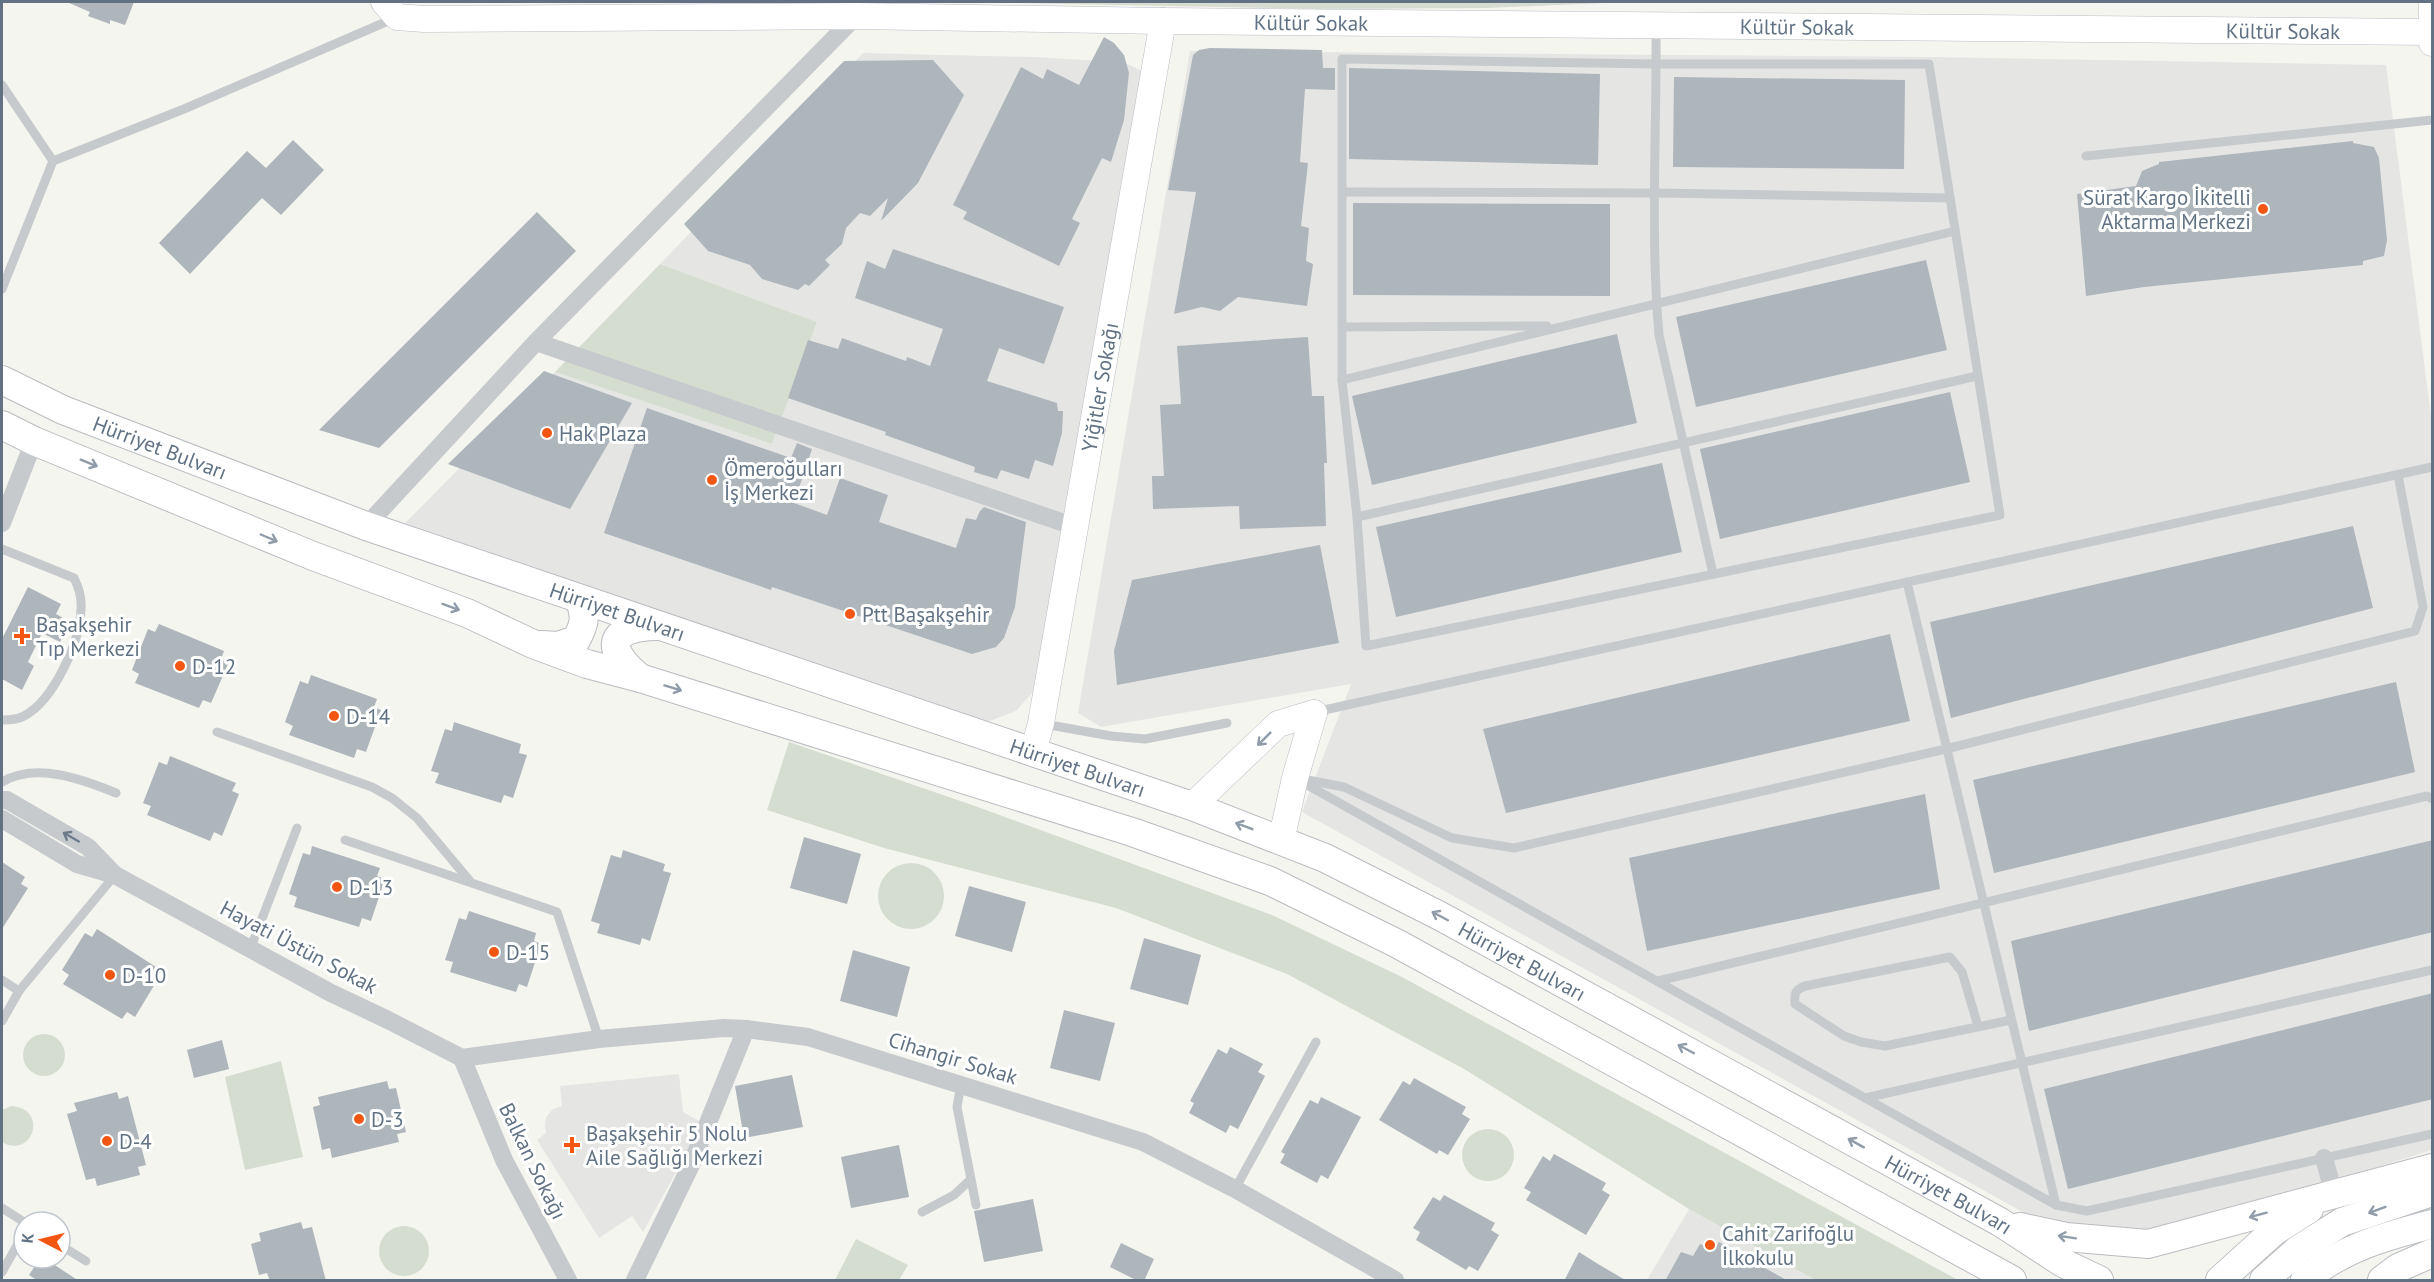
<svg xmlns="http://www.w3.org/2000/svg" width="2434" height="1282" font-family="'PT Sans',sans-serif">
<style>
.built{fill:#e5e6e4}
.green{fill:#d5ddd1}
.building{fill:#aeb5bb}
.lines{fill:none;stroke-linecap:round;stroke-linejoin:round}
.secondary-casing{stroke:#b8bdc2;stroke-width:27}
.primary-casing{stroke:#b9bcc0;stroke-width:30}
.lane{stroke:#c7cacd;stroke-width:9}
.street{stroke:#c7cacd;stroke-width:18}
.secondary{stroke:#fff;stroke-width:26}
.primary{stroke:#fff;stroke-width:28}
.oneway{stroke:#909caa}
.oneway2{stroke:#6b7b8c}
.poi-dot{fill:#f35612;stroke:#fff;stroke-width:2}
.labels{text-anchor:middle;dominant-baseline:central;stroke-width:6;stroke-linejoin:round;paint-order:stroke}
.street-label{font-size:21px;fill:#617285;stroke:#fff}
.poi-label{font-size:21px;fill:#617285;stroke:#fff;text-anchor:start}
</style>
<rect width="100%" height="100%" fill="#f5f5f0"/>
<g class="built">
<path d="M1190,51L1931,57L2386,65L2432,424V1150L2146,1240L2028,1215L1302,812L1351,684L1101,727L1078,713Z"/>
<path d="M863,53L1033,57L1123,62L1140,70L1149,81L1040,684L1016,711L987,722L959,715L405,523L555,372L772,444L817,322L660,264Z"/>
<path d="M679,1074L683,1112L703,1123L643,1232L632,1216L599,1238L537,1140L546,1133L545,1126L546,1117L553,1109L562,1106L560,1086Z"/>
<path d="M1689,1209L1815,1280H1647Z"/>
</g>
<g class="green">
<path d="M1007,2H1629L1487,8L1320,9L1012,3Z"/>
<path d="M660,264L817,322L772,444L555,372Z"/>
<path d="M789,742L975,806L1272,915L1402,977L1958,1280H1815L1689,1209L1464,1069L1287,974L1116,908L884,848L767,810Z"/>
<circle cx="911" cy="896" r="33"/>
<circle cx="44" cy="1055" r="21"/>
<path d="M281,1061L303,1157L245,1170L225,1077Z"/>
<path d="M11,1106C49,1108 33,1160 2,1142V1110Z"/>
<circle cx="1488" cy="1155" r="26"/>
<circle cx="404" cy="1251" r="25"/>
<path d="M856,1239L908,1265L899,1280H835Z"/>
</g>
<g class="building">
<path d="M67,2H134L125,25L110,20V24L88,16L90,12Z"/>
<path d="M1104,37L1114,43L1124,55L1129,73L1124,120L1111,162L1102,158L1072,219L1080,223L1059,266L963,219L967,212L953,205L1021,67L1043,79L1047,69L1079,85Z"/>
<path d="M1210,48L1322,50L1323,68H1335V90L1305,89L1300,162L1308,163L1301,226L1309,228L1306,261L1313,264L1307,306L1238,297L1220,311L1202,307L1174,314L1196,192L1168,190L1193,55L1199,50Z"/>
<path d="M933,60L964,95L918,183L881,221L888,198L870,216L860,213L846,228L842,244L825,260L830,265L809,286L805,284L798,290L762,279L750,265L708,251L684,224L844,61Z"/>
<path d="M1349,68L1600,74L1598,165L1349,159Z"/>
<path d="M1674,77L1905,80L1904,169L1673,167Z"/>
<path d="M293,140L324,170L281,215L262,198L190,274L159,243L247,151L266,168Z"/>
<path d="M2353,141V143L2374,147L2379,158L2387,240L2384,256L2363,261V265L2144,287L2086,296L2077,194L2136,186L2142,171L2159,164V162Z"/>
<path d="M1353,203L1610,204V296L1353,295Z"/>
<path d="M537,212L576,251L379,448L319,430Z"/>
<path d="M893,249L1064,307L1044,364L999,348L987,381L1057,403L1058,411H1063L1062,433L1053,466L1035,460L1029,479L1001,470L997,479L974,472L975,467L885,435L886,432L788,398L808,340L838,349L842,338L906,361L907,357L930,366L943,329L855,298L867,261L885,269Z"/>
<path d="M1926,260L1947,350L1696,407L1676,317Z"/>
<path d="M1617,334L1637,423L1372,485L1352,396Z"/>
<path d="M1308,337L1312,396H1324L1327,463H1324L1326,526L1240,529L1239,506L1153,509L1152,476H1164L1160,405L1181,404L1177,346Z"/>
<path d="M544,371L632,403L570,509L448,464Z"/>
<path d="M1950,392L1970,482L1720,539L1700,449Z"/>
<path d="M647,408L791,458L797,443L812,449L794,503L827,515L840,478L888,495L879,522L956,548L966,518L976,520L980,511L984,507L1026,522L1015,607L1004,638L996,647L972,654L772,587L771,590L604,533Z"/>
<path d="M1662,463L1682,552L1396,617L1376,527Z"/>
<path d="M2353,526L2373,608L1951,718L1930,622Z"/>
<path d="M1320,545L1339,643L1117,685L1114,651L1132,580Z"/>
<path d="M28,587L61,604L56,614L70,622L60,642L42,633L28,662L34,666L22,690L2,679V639Z"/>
<path d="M159,624L224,651L221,659L229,662L211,703L203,700L199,708L135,683L139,674L132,670L148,629L155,632Z"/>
<path d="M1890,634L1910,721L1506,813L1483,729Z"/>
<path d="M311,675L377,699L374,707L381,710L366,752L357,749L354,758L289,735L293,726L285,722L300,681L308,684Z"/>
<path d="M2396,682L2415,772L1994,873L1973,780Z"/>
<path d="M454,722L521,744L519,753L527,755L513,798L504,795L501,803L435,783L439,773L431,771L445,729L452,731Z"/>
<path d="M170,756L236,783L232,791L239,794L222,836L214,832L210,841L147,815L151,806L143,803L159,762L167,765Z"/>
<path d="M1925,794L1940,889L1647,951L1629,858Z"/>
<path d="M804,837L861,854L847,904L790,888Z"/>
<path d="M2433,840V932L2029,1031L2011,941Z"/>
<path d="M312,846L380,868L377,876L385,879L371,921L362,918L359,927L294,907L297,897L289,894L303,853L310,855Z"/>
<path d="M623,850L665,864L663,871L671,873L650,941L642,938L640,945L597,933L600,924L591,921L611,855L621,858Z"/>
<path d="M2,862L25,877L21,884L28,888L2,929Z"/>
<path d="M969,886L1026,902L1012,952L955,936Z"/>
<path d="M469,911L536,933L534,941L541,944L527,987L519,984L516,992L450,972L453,962L445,960L459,918L466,920Z"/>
<path d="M97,929L156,967L152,974L158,979L135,1017L127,1012L122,1019L63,984L69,975L62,970L85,933L92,937Z"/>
<path d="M1144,938L1201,955L1188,1005L1130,989Z"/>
<path d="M853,950L910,967L897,1017L840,1001Z"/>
<path d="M2433,993V1099L2068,1189L2044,1089Z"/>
<path d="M1064,1010L1115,1023L1100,1081L1050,1068Z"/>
<path d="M222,1040L229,1069L194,1078L187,1050Z"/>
<path d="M1230,1047L1263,1064L1258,1072L1265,1076L1238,1129L1230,1125L1226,1133L1189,1113L1194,1103L1190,1101L1218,1049L1227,1054Z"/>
<path d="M792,1075L803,1127L744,1138L735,1086Z"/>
<path d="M1414,1078L1466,1107L1462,1114L1470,1119L1448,1155L1439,1150L1437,1154L1379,1120L1403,1081L1410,1085Z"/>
<path d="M387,1081L389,1089L396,1088L406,1132L397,1134L399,1142L332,1158L330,1148L322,1150L313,1107L320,1105L318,1097Z"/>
<path d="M117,1092L119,1099L128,1096L146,1165L138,1167L140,1175L97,1186L95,1178L86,1180L67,1114L77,1111L74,1103Z"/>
<path d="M1321,1097L1361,1117L1328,1179L1321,1175L1317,1183L1280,1163L1285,1154L1281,1152L1310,1100L1318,1104Z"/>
<path d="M899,1145L909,1197L851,1208L841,1157Z"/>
<path d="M1554,1154L1606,1183L1602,1190L1610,1195L1586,1235L1526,1200L1531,1192L1524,1188L1543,1156L1550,1161Z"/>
<path d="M1444,1195L1495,1223L1491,1230L1499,1235L1478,1271L1469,1266L1466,1270L1416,1240L1420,1232L1413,1228L1433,1197L1440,1201Z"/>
<path d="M1033,1199L1043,1251L984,1262L974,1211Z"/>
<path d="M301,1222L303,1229L312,1227L326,1281H270L267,1273L259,1275L251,1244L261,1241L259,1233Z"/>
<path d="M1719,1242L1788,1281H1665L1681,1252L1693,1256L1700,1244L1714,1250Z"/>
<path d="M1121,1243L1154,1259L1144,1281H1138L1110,1267Z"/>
<path d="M1579,1252L1598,1264L1627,1281H1564Z"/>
<path d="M40,1258H44L79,1281H38L29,1275Z"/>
</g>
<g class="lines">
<defs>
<g id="secondary">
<path id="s1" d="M384,2L397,17L424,19L856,16L1163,21L2432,32"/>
<path d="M2432,2V43"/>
<path id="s2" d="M1033,753L1041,723L1163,21"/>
<path d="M1192,806L1278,724L1314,713"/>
<path d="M1281,841L1295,778L1314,713"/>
</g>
<g id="primary">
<path id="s3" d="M2,380L63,410L366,526L1192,806L1325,858L1440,916L2000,1222L2063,1263L2099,1280"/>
<path d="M2,425L34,441L313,556L467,613L533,644L587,664L640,678L1132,832L1270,881L1396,943L2012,1280"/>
<path d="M541,645L558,646L576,640C586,622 585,618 580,599"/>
<path d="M640,678C603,648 608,627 657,626"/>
<path d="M2020,1227L2066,1237L2148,1244L2432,1168"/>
<path d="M2220,1280L2273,1232L2309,1209"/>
<path d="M2264,1280L2299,1249L2342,1222L2432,1192"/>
<path d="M2305,1280C2341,1248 2386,1236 2432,1224"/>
<path d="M2382,1280L2398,1268L2432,1253"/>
</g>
</defs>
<use href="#secondary" class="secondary-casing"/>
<use href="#primary" class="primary-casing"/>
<g class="lane">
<path d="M1656,28C1657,130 1650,233 1659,335L1713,574"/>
<path d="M1342,59L1656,64H1929L2000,515L1366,646L1357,517L1342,380Z"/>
<path d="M2,85L53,161"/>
<path d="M2086,156L2432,120"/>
<path d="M1343,192L1655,193L1950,198"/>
<path d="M2,289L53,161L184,109L395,18"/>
<path d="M1342,327L1547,326"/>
<path d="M1342,380L1955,231"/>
<path d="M1357,517L1977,376"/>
<path d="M2,549L74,578C79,588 82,598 81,609C80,642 54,700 24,716C17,720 9,720 2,720"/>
<path d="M1907,582L2056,1205"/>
<path d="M1315,712L2432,467"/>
<path d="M1044,724L1111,736L1145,739L1227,723"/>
<path d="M217,732L372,787L392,798L417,818L469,880"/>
<path d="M1297,778L1344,787L1452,838L1514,848L1946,749L2415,631L2423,607L2398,475"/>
<path d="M2,782C36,762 82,779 116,793"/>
<path d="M1302,782L2056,1205L2087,1211L2432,1134"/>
<path d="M345,840L557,912L599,1039"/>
<path d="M251,947L297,828"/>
<path d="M2,980L19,991"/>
<path d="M1658,981L2427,796L2432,799"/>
<path d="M2,1021L19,991L115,875"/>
<path d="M1978,1026L1962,972L1950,957L1805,986C1795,990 1794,993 1795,1004L1844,1036L1861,1042L1885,1046L2011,1020"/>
<path d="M961,1084L957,1107L976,1205"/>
<path d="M1865,1098L2432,970"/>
<path d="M1235,1189L1316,1042"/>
<path d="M2,1208L24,1222"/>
<path d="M922,1212L954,1195L970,1180"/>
<path d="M60,1245L86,1261"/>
<path d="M2,1272L24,1233"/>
</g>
<g class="street">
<path d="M536,342L1076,527"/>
<path d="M2,523L34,441"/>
<path d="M366,526L536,342L856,16"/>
<path d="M2,800H7L88,847L114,874"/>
<path d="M2,819L77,864L115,875L331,993L388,1020L462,1058"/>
<path d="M462,1058L599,1039L724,1028L746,1029L808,1037L1143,1142L1235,1189L1395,1280"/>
<path d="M462,1058L504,1160L568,1280"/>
<path d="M2324,1158L2334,1194"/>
<path d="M635,1280L691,1165L746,1029"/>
</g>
<use href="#secondary" class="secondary"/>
<use href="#primary" class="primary"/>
</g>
<defs><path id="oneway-shaft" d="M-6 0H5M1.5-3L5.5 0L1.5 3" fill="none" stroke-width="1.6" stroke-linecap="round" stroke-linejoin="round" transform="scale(1.5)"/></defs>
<g class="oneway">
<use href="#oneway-shaft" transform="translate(89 463) rotate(22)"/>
<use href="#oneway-shaft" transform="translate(269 538) rotate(23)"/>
<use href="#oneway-shaft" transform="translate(451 607) rotate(20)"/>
<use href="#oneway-shaft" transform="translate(673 688) rotate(17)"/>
<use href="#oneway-shaft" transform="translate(1264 739) rotate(135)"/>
<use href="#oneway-shaft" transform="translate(1244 826) rotate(-159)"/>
<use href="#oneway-shaft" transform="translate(1440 916) rotate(-152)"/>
<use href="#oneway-shaft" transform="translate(1686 1049) rotate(-152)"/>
<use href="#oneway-shaft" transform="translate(1856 1143) rotate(-151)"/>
<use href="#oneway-shaft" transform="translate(2377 1210) rotate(160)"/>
<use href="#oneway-shaft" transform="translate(2258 1215) rotate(165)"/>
<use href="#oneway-shaft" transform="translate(2067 1237) rotate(-171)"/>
</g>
<use class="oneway2" href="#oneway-shaft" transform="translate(71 837) rotate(-150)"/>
<g class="poi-dot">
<circle cx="2263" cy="209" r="6"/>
<circle cx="547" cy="433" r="6"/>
<circle cx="712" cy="480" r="6"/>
<circle cx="850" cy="614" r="6"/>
<path d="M19 627h6v6h6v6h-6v6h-6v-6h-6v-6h6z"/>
<circle cx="180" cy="666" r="6"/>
<circle cx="334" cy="716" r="6"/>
<circle cx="337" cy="887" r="6"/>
<circle cx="494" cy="952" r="6"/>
<circle cx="110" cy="975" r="6"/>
<circle cx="359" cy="1119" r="6"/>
<circle cx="107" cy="1141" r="6"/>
<path d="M569 1136h6v6h6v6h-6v6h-6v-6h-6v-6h6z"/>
<circle cx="1710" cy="1245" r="6"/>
</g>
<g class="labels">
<g class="street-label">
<text stroke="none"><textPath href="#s1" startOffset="934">Kültür Sokak</textPath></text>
<text stroke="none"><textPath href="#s1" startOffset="1420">Kültür Sokak</textPath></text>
<text stroke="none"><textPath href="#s1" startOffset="1906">Kültür Sokak</textPath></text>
<text stroke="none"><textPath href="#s2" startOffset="372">Yiğitler Sokağı</textPath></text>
<text stroke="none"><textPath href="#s3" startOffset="172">Hürriyet Bulvarı</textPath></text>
<text stroke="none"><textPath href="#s3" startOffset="658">Hürriyet Bulvarı</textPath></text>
<text stroke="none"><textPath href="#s3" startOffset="1144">Hürriyet Bulvarı</textPath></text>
<text transform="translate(299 947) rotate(28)">Hayati Üstün Sokak</text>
<text stroke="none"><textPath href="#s3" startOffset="1630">Hürriyet Bulvarı</textPath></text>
<text transform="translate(953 1058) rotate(17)">Cihangir Sokak</text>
<text transform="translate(533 1161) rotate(64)">Balkan Sokağı</text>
<text stroke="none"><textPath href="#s3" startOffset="2116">Hürriyet Bulvarı</textPath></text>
</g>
<g class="poi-label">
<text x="2251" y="197" text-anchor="end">Sürat Kargo İkitelli<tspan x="2251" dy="24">Aktarma Merkezi</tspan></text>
<text x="559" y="433">Hak Plaza</text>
<text x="724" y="468">Ömeroğulları<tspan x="724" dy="24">İş Merkezi</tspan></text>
<text x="862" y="614">Ptt Başakşehir</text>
<text x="36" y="624">Başakşehir<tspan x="36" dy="24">Tıp Merkezi</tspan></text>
<text x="192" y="666">D-12</text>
<text x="346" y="716">D-14</text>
<text x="349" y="887">D-13</text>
<text x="506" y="952">D-15</text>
<text x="122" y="975">D-10</text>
<text x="371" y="1119">D-3</text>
<text x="586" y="1133">Başakşehir 5 Nolu<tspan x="586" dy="24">Aile Sağlığı Merkezi</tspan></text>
<text x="119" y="1141">D-4</text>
<text x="1722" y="1233">Cahit Zarifoğlu<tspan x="1722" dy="24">İlkokulu</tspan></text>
</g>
</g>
<rect width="2434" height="1282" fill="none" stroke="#617285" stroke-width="6"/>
<g transform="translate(42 1240) rotate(277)"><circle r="28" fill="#ffffff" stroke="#c0c7ce" stroke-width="1.5"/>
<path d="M0-4.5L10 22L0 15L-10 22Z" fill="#f35612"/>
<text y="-9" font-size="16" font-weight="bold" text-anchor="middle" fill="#617285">K</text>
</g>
</svg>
